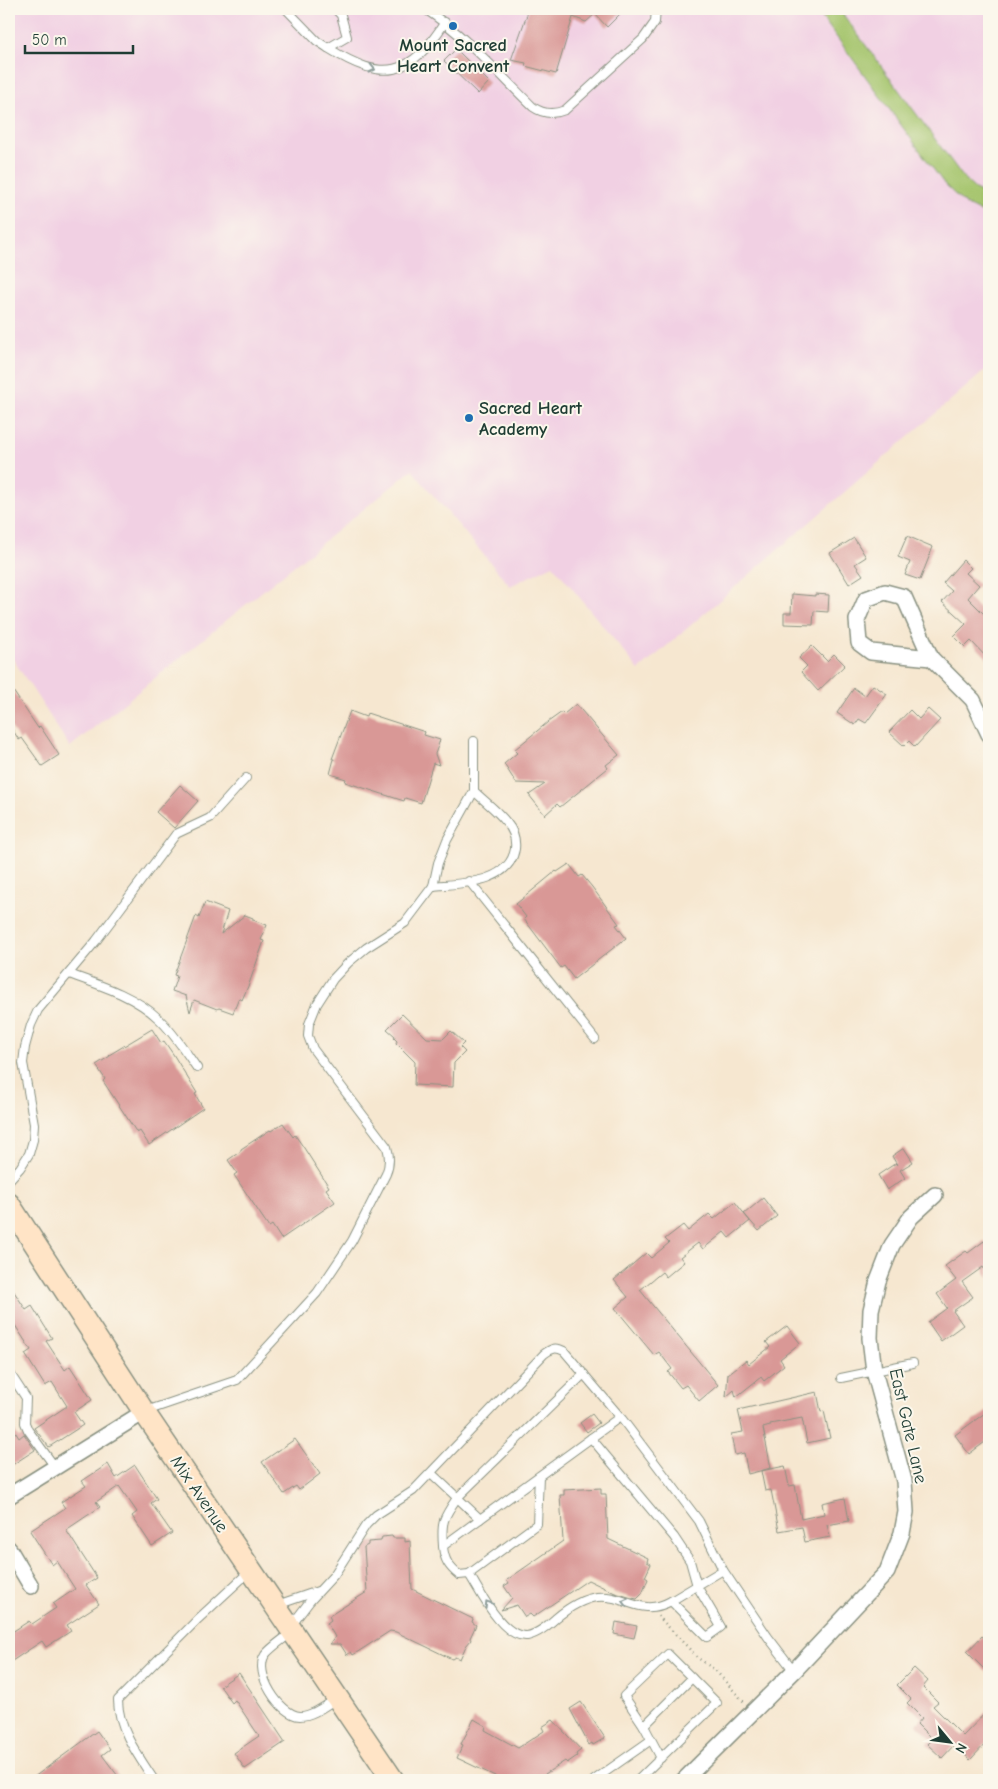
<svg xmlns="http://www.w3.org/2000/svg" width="998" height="1789" font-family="'Comic Neue',sans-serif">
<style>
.built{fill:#f1d0e3}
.green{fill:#a4c46c;stroke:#628050}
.building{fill:#d99896}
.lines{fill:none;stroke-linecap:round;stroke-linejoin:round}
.lane-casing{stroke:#8a9282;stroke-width:10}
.street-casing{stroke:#8a9282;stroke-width:18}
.secondary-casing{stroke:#8a9282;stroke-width:24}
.path{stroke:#8a9282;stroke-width:2.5;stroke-dasharray:1 4;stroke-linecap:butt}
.lane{stroke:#fff;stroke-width:8}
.street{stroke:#fff;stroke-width:15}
.secondary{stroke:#ffe4c6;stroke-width:21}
.oneway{stroke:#8f9e9a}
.poi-dot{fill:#1f6fb2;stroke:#fbf7ec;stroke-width:2}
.labels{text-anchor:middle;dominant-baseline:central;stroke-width:4;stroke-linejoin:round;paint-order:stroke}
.poi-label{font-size:18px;font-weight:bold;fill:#1f3d34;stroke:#fbf7ec}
.street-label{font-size:18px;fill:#1f3d34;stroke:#fbf7ec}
</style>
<rect width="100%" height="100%" fill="#fbf7ec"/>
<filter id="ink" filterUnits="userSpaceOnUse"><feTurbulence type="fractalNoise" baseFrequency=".02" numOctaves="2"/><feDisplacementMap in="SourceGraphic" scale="10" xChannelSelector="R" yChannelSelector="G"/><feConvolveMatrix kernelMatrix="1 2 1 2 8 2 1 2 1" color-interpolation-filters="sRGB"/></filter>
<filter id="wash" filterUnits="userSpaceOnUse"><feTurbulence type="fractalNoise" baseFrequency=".0096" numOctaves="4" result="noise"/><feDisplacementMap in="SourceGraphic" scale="20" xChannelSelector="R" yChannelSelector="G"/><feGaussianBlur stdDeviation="1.12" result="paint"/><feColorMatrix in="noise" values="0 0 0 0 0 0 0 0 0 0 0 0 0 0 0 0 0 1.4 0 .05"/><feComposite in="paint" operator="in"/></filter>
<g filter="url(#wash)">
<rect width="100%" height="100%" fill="#f6e7d0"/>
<path class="built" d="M9,9H989V367L639,670L553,565L510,586L412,470L70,747L9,653Z"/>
<path class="green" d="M816,9H839L966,181L975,189L989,196V216L965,204L945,185Z"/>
<g id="blocks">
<g class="building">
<path d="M529,9H625L607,27L595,14L586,22L573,17L556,74L525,66L526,63L511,60Z"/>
<path d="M456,49L489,82L478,94L444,61Z"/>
<path d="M907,536L933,547L920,580L905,575L910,562L898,557Z"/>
<path d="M854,538L866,557L855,564L863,575L849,584L830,553Z"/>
<path d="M963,560L971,568L966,573L979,585L968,598L989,619V660L971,641L965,647L954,636L966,624L942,602L952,591L943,583Z"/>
<path d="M792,594L815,596V594L829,595L828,612L814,611L813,625L784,624V613H791Z"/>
<path d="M812,646L827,661L834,654L845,665L818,691L801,672L807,666L799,658Z"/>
<path d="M9,685L38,728L40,726L59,755L42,766L22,738L19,740L9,724Z"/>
<path d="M873,685L887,694L866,723L859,719L855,725L837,713L854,688L865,696Z"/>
<path d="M576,704L619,755L606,765L608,768L560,807L557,804L545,815L529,795L545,784L516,783L504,764L517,753L514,750L548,722L562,712L564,714Z"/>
<path d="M928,709L940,720L915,747L909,741L904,746L889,732L910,710L919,719Z"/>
<path d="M350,711L366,717L367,713L382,718L425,732L424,735L440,740L435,754L439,765L433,763L421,803L405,798L404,801L345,782L346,779L330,774L334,759H332Z"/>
<path d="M180,785L198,801L174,828L156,812Z"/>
<path d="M569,864L579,877L582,875L592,887L619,924L616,925L626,938L574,979L564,966L561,968L524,919L526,917L516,904L556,871L557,872Z"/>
<path d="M205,902L228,911L221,934L245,915L253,918V920L267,925L261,940L264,941L249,984L242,1000L239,998L233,1013L219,1008L217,1009L194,1000L190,1012L186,996L172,991L177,976L174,975L196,916L199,918Z"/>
<path d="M402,1014L427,1038L443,1039L451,1031L464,1043L460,1047L465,1052L454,1063L453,1087L414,1085L415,1062L396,1043L397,1041L394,1038L395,1036L387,1029Z"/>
<path d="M152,1029L161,1043L164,1041L173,1054L197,1093L195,1094L203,1108L149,1145L140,1131L137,1133L103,1081L105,1079L96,1065L110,1056L109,1055Z"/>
<path d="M283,1123L293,1137L295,1135L304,1148L329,1187L326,1189L335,1202L281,1239L272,1225L269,1227L234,1175L237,1173L228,1160L241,1151V1149L270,1130L271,1131Z"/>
<path d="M904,1148L913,1162L900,1170L905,1178L887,1190L878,1175L896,1163L897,1165L892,1156Z"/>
<path d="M763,1198L777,1216L759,1231L744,1214Z"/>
<path d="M735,1202L750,1221L729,1238L724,1232L703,1249L698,1243L680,1257L684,1262L666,1277L662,1272L640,1290L718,1385L699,1401L686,1385L681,1388L668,1372L672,1369L659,1352L654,1355L615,1308L628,1297L614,1280L646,1253L651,1258L669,1243L665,1239L683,1225L688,1231L709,1214L714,1219Z"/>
<path d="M984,1241L989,1248V1277L983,1267L962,1282L973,1297L953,1311L963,1325L941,1341L928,1322L947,1308L937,1294L956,1280L945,1266L966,1251L968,1253Z"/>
<path d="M9,1284L26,1310L32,1306L52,1338L46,1341L65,1370L70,1366L92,1400L74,1412L83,1425L49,1447L34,1428L67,1406L52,1382L45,1386L25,1354L31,1350L9,1316Z"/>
<path d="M787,1326L800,1343L780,1359L784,1365L764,1381L761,1377L736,1397L734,1390L726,1397L728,1374L746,1360L749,1364L770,1347L766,1342Z"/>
<path d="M817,1392L821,1412L824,1411L830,1438L807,1443L802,1418L770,1424V1426L763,1428L771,1468L748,1474L744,1453L735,1455L731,1434L743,1432L738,1410Z"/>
<path d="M989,1410V1439L969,1454L955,1435Z"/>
<path d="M592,1414L599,1423L587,1432L580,1423Z"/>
<path d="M9,1422L19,1438L24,1434L35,1450L9,1467Z"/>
<path d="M295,1439L320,1474L299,1490L296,1486L284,1494L262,1462Z"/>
<path d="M108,1464L116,1478L135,1465L157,1499L151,1503L172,1533L152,1546L132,1516L137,1512L119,1486L96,1502L100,1507L66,1530L97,1578L86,1585L99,1604L67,1625L71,1631L46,1647L42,1641L9,1663V1634L29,1621L32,1624L56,1608L53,1604L75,1589L57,1561L52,1565L30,1531L65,1508L61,1502L86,1486L82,1481Z"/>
<path d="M785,1466L789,1486L795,1485L801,1519L824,1514L822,1503L845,1498L849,1521L827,1525L830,1537L805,1542L802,1527L779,1531L771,1490L765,1491L761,1471Z"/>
<path d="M601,1488V1494H606L608,1539L648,1558L647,1562L651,1564L645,1577L648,1579L642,1594L637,1599L632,1598L615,1593L588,1580L533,1617L530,1614L525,1617L517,1605L501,1610L512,1598L504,1586L509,1583L507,1580L563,1541L560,1495H564V1490Z"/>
<path d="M392,1536L393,1538H405V1542L410,1541L412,1589L473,1619L472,1622L476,1625L470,1638L471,1640L466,1646L460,1659L455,1657L452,1659L396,1632L390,1631L353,1655L351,1652L347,1655L340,1644H330L335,1637L327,1623L331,1620L329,1616L367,1592L364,1547L368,1545V1542L381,1541L382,1537Z"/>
<path d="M616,1622L637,1626L634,1638L614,1634Z"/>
<path d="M982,1636L989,1642V1674L967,1652Z"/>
<path d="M914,1668L928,1681L923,1687L938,1702L933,1706L963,1736L989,1709V1740L970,1760L955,1744L942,1758L927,1744L932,1739L917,1724L922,1718L907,1703L911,1699L897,1685Z"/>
<path d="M239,1673L285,1742L245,1769L234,1753L259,1736L235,1700L232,1703L220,1686Z"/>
<path d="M581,1702L605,1738L593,1745L592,1743L589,1745L570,1709Z"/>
<path d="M474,1719L486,1726L485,1730L518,1748L544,1731L542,1727L553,1720L581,1750L576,1754L577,1756L567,1763L565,1761L545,1774L546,1780H501L495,1777V1776L457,1758L463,1745L461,1744Z"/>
<path d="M97,1731L110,1749L102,1755L121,1780H30Z"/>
</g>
</g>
</g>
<g filter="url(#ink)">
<use href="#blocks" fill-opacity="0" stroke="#8a9282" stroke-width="1"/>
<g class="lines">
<defs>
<g id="lane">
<path d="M286,9L317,41L328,48L347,37L341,15L335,9"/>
<path d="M425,9C466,36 498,73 533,107C543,114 553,115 565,110L643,39L655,22L656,9"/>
<path d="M328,48C384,83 410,77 445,22"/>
<path d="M469,881L595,1039"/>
<path d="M433,886C461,883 509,884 515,849C516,840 513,830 507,823C498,811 484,801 474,791"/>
<path d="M69,974C100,985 135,996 159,1019C174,1033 185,1051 197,1068"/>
<path d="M9,1180L20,1168L29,1154L33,1140L34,1124L23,1063L25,1047L31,1025L38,1010L96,941L176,834L210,818L246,778"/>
<path d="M9,1372L26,1398L25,1423L28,1430L55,1467"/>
<path d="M841,1378L913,1363"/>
<path d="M146,1411L237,1380L317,1293L352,1241L386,1174C390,1165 390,1157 387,1147L313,1049L308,1036L309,1024L317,1004L333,979L348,963L366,948L405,923L433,886L438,863L447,840L474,791V741"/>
<path d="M591,1438L674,1537L690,1561L697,1586L721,1627L707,1637L671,1601L723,1570"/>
<path d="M431,1473L480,1519"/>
<path d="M539,1476L537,1524L469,1574L459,1575C449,1567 444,1560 443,1546L620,1417"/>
<path d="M443,1546C441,1522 443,1518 457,1498L584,1374"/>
<path d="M469,1574C480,1591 502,1638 527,1636C538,1634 548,1625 556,1618C568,1608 582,1599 597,1597C625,1594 640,1618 671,1601"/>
<path d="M277,1605L318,1591"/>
<path d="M291,1626L310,1601L334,1575L366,1525L376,1515L413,1491L544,1354C552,1348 556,1347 564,1351L622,1419L699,1521L723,1570L768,1637L794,1671"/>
<path d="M292,1632C285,1638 270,1648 265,1655C253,1673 280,1715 300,1716C313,1716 326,1705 336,1699"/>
<path d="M644,1726L692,1678"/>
<path d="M154,1780C139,1757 118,1729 118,1700L198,1619L250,1571"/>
<path d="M594,1780L651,1740"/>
<path d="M638,1780L717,1703L668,1654L624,1696L644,1726L661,1758"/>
</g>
<g id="street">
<path d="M931,658L871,652L859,643L857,620L866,599L885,592L904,597L931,658L973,700L989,734"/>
<path d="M9,1496L144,1412"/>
<path d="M9,1549L31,1586"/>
<path d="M684,1780L794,1671L887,1572L902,1533L906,1512L904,1481L874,1371L870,1338L871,1310L878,1281L892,1245L911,1217L935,1195"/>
</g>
<path id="secondary" d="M9,1204L144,1412L393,1780"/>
</defs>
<use href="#lane" class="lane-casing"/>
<use href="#street" class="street-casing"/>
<use href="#secondary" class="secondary-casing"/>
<path class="path" d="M658,1616L698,1658L715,1670L744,1702"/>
<use href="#lane" class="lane"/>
<use href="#street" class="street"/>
<use href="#secondary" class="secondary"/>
</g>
<defs><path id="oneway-chevron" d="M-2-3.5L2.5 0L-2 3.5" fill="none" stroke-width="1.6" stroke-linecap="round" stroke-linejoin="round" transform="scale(1.25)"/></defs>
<g class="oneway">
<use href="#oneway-chevron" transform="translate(372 69) rotate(13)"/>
<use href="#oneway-chevron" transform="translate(625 1602) rotate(-166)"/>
<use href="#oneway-chevron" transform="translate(488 1604) rotate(-122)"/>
</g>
</g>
<g class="poi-dot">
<circle cx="453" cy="26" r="5"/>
<circle cx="469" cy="418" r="5"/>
</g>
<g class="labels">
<g class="poi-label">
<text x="453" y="45">Mount Sacred<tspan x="453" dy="21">Heart Convent</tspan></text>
<text x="479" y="408" text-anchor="start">Sacred Heart<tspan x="479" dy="21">Academy</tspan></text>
</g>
<g class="street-label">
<text transform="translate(908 1426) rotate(77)">East Gate Lane</text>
<text transform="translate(199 1494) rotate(56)">Mix Avenue</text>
</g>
</g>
<rect width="998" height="1789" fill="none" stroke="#fbf7ec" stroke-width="30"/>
<g transform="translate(950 1742) rotate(119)" stroke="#fbf7ec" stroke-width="4" paint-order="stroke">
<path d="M0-4L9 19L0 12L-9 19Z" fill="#1f3d34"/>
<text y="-8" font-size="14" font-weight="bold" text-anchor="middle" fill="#1f3d34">N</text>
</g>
<path d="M25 45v8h108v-8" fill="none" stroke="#1f3d34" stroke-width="2.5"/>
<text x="32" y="45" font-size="15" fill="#1f3d34" stroke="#fbf7ec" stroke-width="4" paint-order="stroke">50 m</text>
</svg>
